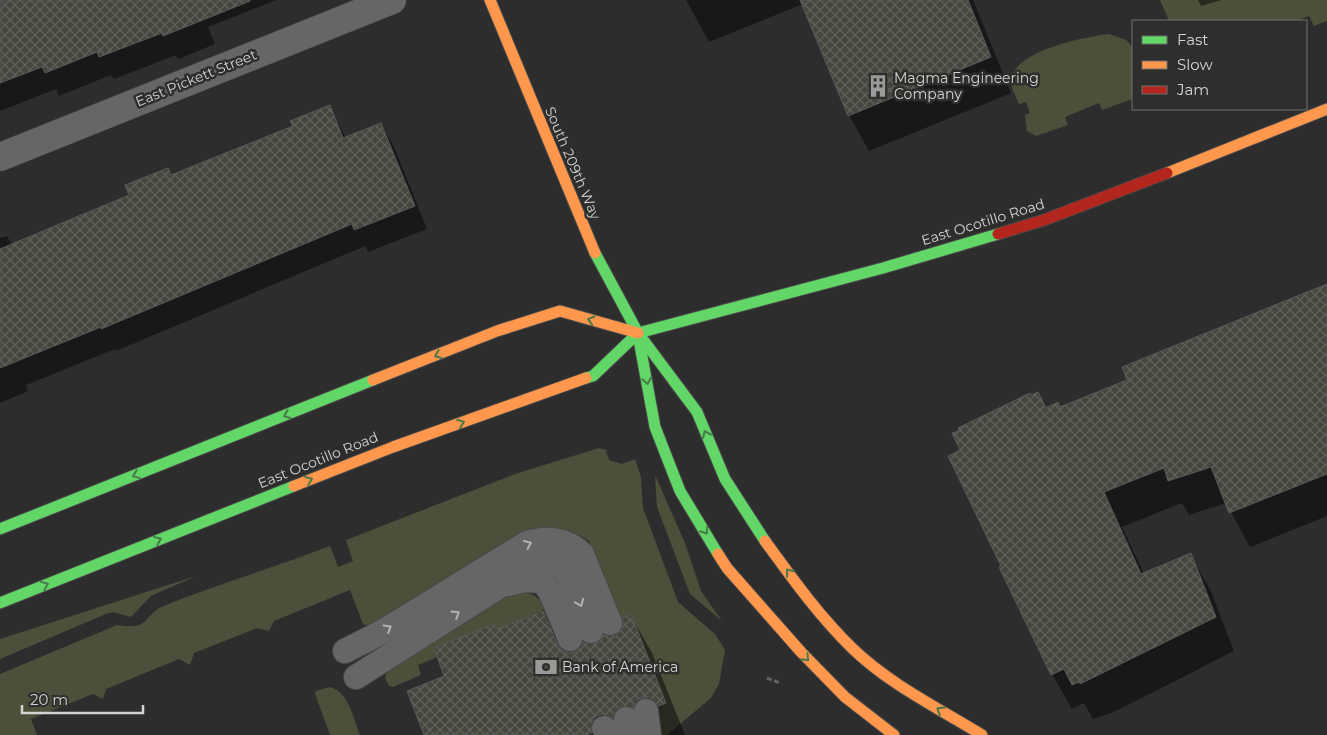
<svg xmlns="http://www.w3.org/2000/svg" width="1327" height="735" font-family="Montserrat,sans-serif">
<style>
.grass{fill:#4a503a}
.shadow{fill:#0007}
.building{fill:url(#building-cross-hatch);stroke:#595958}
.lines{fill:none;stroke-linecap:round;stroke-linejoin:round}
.lane-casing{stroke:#484848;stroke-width:26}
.street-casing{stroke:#484848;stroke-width:29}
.fast-casing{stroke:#484848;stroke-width:13}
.slow-casing{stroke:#484848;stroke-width:13}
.jam-casing{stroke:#484848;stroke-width:13}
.path{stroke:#646464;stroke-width:3;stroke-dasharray:5 2.5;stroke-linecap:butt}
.lane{stroke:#666;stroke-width:24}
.street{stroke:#666;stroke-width:28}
.fast{stroke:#63d668;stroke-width:11}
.slow{stroke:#ff974d;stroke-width:11}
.jam{stroke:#b3261e;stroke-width:11}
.oneway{stroke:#467a47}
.oneway2{stroke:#b3b3b2}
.labels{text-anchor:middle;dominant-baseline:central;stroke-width:5;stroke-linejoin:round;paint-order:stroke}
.street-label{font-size:14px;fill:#d4d4d3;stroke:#2e2e2c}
.poi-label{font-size:14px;fill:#d4d4d3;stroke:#2e2e2c;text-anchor:start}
</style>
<defs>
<pattern id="building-cross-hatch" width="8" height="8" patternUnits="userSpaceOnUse" patternTransform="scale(1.25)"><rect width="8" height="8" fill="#45473f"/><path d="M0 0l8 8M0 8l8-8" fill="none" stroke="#5f615a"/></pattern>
</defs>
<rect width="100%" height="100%" fill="#2d2d2d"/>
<g class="grass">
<path d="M1160,0H1327V21L1314,26L1309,16L1296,21H1169Z"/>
<path d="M1109,34L1126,40L1133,47V99L1102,110L1099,103L1065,117L1068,125L1036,136L1027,131L1025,115L1030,113L1026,102L1019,104C1016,97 1010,87 1011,79C1016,50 1085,37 1109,34Z"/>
<path d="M599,448L606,450L609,460L622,464L635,459L641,477L643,508L678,602L715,634L725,650L719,684L711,698L667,735H660V714L589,541C565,525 541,524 515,536L369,626L363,624L350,590L274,621L269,631L257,628L194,653L190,665L179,659L106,689L103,699L93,694L31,719L37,735H0V674L117,625C152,631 142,614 166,605C220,583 276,567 330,546L338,567L353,561L346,540L515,474Z"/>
<path d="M655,475L685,543L701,591L722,621L690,594L657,507Z"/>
<path d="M196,576L151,596L131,617L113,612L106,614L0,659V639Z"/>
<path d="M514,591C530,592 539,595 546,609L496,629L494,624L434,648L437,657L418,665L421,675L393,687L389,686L385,678L387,670Z"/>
<path d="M329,687C349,691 353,718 360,735H330L315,694L316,691Z"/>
</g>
<g class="shadow">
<path d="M0,0H276L208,27L215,44L178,59L176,55L114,79L111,75L59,96L56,89L0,111Z"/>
<path d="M686,0H973L1011,93L869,151L849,115L803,4L709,42Z"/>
<path d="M1198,0H1221L1201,6Z"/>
<path d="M329,106L346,138L381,124L394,147L427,229L368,252L365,246L116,351L115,349L26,385L28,391L0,403V238L7,236L12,245L171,176L294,127Z"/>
<path d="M1327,285V516L1250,547L1226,503L1189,515L1182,503L1122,527L1144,574L1190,555L1210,589L1234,651L1116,711L1093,719L1084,703L1072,709L1052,674L1003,567L1046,410L1060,408L1129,381Z"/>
<path d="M543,612L565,652L575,653L616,637L631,616L652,653L685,735H426L445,677L497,630Z"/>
</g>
<g class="building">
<path d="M0,0H250V1L163,36L162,33L99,57L97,52L45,73L42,67L0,83Z"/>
<path d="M800,0H968L991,57L848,116Z"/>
<path d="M330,105L343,138L381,123L415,206L354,230L352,224L101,329V327L0,368V249L129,195L125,185L168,168L171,175L293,126L290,121Z"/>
<path d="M1327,284V474L1229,513L1211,467L1168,481L1164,468L1104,492L1141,574L1191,553L1216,617L1080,684L1079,682L1072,685L1064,669L1051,675L999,567L1001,566L948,456L960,450L952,433L959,431L958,428L1030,393L1031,395L1038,392L1046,408L1058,402L1060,407L1127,380L1122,367Z"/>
<path d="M543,611L558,645L562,650L569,653L576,651L583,642L595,644L604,635L616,636L623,625V618L631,614L666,703L658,706L652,699L645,697L637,700L633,708L621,706L615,711L612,718L602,714L595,717L591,724L592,733L587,735H424L407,691L444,676L434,648L494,624L496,629Z"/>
</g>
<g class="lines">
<defs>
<g id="lane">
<path d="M508,584L525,580L542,581L550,591L570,639"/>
<path d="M345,651L382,632L527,543C547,537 567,539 582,554L610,623"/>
<path d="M356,677L535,564C543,562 551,559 558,564C573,573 584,614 591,631"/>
<path d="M646,711L649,735"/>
<path d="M626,719L632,735"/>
<path d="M604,728L610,735"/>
</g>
<path id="street" d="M0,157L392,0"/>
<g id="fast">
<path d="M595,253L638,333L697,412L725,479L765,541"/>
<path d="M639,340L655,427L680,491L718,554"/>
<path d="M586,378L593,376L638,333L883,268L998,234"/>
<path d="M0,529L373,380"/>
<path d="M0,603L294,486"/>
</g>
<g id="slow">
<path d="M490,0L595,253"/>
<path d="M1167,173L1327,109"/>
<path d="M373,380L497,331L560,311L638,333"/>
<path d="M294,486L393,447L586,378"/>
<path d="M765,541C792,578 819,616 852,648C889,684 938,708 982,735"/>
<path d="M718,554L727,568L801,652L845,697L894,735"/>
</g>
<path id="jam" d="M998,234L1044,220L1167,173"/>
</defs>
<use href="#lane" class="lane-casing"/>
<use href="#street" class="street-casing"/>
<use href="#fast" class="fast-casing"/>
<use href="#slow" class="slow-casing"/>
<use href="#jam" class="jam-casing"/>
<path class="path" d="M767,678L780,683"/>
<use href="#lane" class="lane"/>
<use href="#street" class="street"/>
<use href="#fast" class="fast"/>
<use href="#slow" class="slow"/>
<use href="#jam" class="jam"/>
</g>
<defs><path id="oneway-chevron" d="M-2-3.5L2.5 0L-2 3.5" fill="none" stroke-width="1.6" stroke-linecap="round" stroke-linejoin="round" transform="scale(1.25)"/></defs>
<g class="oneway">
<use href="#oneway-chevron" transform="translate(591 320) rotate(-164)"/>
<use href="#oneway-chevron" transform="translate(438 355) rotate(158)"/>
<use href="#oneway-chevron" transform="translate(647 381) rotate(80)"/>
<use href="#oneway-chevron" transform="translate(287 415) rotate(158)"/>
<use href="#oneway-chevron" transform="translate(461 423) rotate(-19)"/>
<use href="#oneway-chevron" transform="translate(706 434) rotate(-113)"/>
<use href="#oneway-chevron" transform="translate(136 475) rotate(158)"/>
<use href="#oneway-chevron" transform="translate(309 480) rotate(-22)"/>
<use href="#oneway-chevron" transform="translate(705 531) rotate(58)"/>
<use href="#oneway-chevron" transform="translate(158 540) rotate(-22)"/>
<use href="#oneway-chevron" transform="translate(789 572) rotate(-128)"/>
<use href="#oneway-chevron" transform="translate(45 585) rotate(-22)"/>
<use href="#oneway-chevron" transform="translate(806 658) rotate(46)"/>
<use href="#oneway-chevron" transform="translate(940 710) rotate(-148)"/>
</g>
<g class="oneway2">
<use href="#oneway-chevron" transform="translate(528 544) rotate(-25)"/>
<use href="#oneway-chevron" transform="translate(580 603) rotate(68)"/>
<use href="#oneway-chevron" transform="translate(456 614) rotate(-32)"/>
<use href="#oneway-chevron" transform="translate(388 628) rotate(-31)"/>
</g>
<defs>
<symbol id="building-bare" viewBox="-9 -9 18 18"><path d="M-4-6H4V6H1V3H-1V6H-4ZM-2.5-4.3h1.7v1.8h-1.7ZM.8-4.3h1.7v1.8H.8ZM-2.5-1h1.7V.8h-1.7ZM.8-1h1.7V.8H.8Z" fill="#9a9a99" stroke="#2e2e2c" stroke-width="2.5" paint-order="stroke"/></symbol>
<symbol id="bank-bare" viewBox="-9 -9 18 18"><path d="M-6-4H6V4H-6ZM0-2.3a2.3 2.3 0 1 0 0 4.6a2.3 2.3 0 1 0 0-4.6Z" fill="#9a9a99" stroke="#2e2e2c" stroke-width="2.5" paint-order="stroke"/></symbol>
</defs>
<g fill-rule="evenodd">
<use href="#building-bare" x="862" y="70" width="32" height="32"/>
<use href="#bank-bare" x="530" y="651" width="32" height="32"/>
</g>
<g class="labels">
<g class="street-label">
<text transform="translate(196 78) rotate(-22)">East Pickett Street</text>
<text transform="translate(573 163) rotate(67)">South 209th Way</text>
<text transform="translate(983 222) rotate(-17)">East Ocotillo Road</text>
<text transform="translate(318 460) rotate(-22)">East Ocotillo Road</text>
</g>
<g class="poi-label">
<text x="894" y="78">Magma Engineering<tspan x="894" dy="16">Company</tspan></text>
<text x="562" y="667">Bank of America</text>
</g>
</g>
<rect x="1132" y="20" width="175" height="90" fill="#2e2e2c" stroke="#70706f"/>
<rect x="1142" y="36" width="25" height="8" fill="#63d668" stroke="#70706f"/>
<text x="1177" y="45" font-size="15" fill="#d4d4d3">Fast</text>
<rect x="1142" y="61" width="25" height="8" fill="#ff974d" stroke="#70706f"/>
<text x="1177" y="70" font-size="15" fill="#d4d4d3">Slow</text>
<rect x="1142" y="86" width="25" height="8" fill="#b3261e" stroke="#70706f"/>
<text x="1177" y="95" font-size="15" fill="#d4d4d3">Jam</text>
<path d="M22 705v8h121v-8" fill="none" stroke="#d4d4d3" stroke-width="2.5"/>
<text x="30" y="705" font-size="15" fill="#d4d4d3" stroke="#2e2e2c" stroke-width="4" paint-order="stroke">20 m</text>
</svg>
